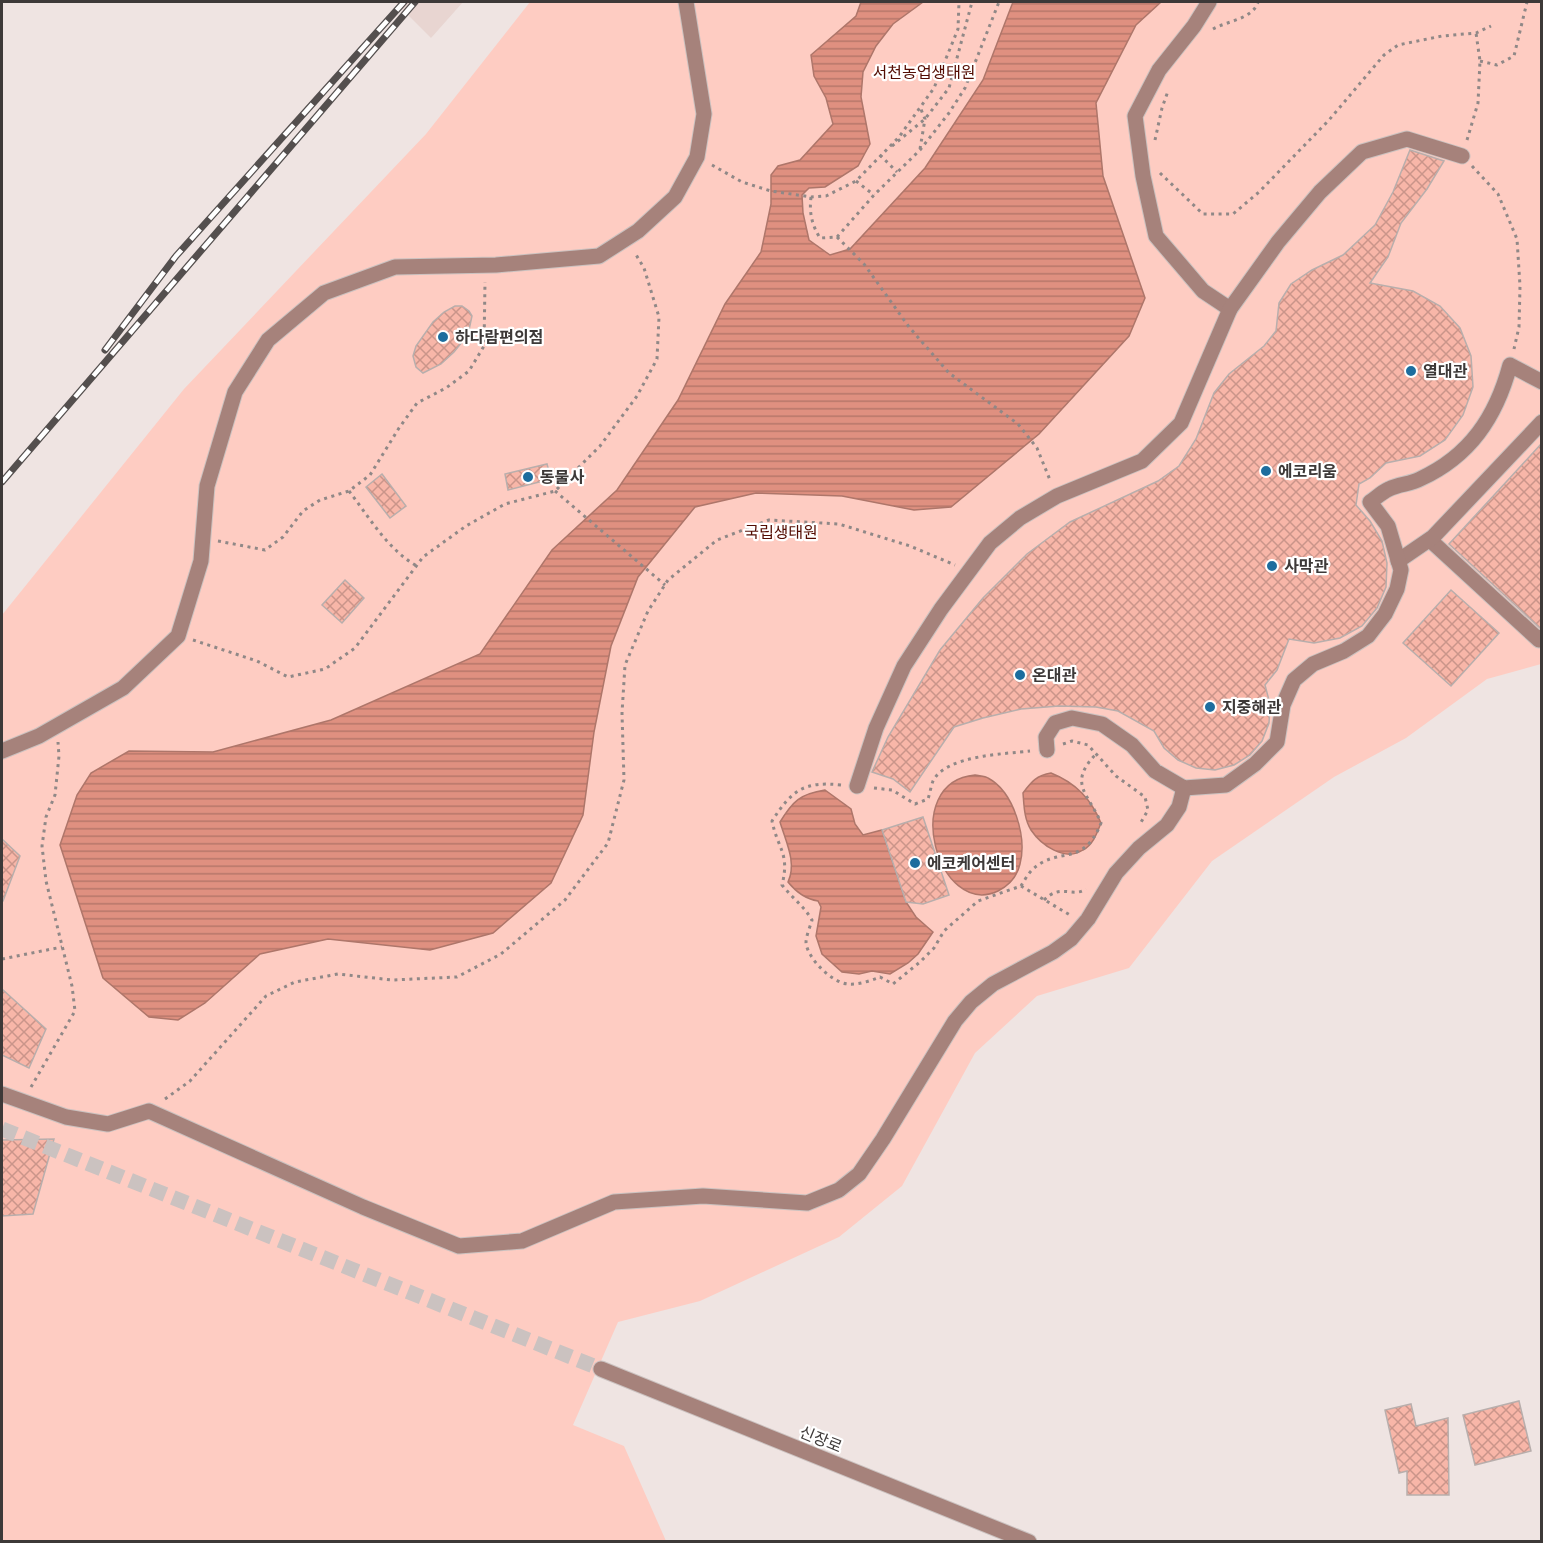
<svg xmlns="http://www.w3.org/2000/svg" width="1543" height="1543" font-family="Manrope,'Noto Sans KR',sans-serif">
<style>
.built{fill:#e8d5d1}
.garden{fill:#feccc2}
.water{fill:url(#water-rules);stroke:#ae766a;stroke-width:1.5}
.building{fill:url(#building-cross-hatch);stroke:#b8aeac;stroke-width:1.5}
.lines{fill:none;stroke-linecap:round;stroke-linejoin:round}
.minor-tunnel{stroke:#cbc2c0;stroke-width:15;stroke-dasharray:15 8;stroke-linecap:butt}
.minor-casing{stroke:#cbc2c0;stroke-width:17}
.path{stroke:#908887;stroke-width:3;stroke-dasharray:3 4.5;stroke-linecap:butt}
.minor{stroke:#a6827b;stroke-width:15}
.rail-casing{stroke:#544f4e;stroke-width:7}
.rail{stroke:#fff;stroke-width:4.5;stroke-dasharray:14;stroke-linecap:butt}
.poi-dot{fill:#1d6d9e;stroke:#fff;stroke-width:2}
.labels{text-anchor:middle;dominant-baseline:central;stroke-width:4.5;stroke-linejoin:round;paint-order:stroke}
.park-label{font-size:16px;fill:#540d03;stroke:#fff}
.poi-label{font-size:16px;font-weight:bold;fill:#3d3938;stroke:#fff;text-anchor:start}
.street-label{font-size:16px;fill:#3d3938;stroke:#fff}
</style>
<defs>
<pattern id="water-rules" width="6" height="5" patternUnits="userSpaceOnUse" patternTransform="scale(1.5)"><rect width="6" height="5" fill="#df9080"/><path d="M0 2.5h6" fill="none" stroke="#b6776a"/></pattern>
<pattern id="building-cross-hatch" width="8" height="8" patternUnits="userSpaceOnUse" patternTransform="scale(1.5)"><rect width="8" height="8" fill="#f8b6a8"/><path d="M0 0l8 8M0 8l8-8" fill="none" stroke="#ca958a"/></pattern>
</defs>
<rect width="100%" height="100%" fill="#efe4e2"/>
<path class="built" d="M395,2H463L431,38Z"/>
<path class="garden" d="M530,2H1541V664L1487,679L1406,738L1334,777L1212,861L1129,968L1037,996L975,1053L902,1186L839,1237L700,1301L618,1322L573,1425L624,1446L666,1541L2,1542V615L184,389L426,134Z"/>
<g class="water">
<path d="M861,2H923L893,24L876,46L863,72L861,97L870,144L858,166L825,187L809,188L802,195L803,213L809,240L830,255L850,249L925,168L983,80L1013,2H1161L1136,25L1096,103L1103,176L1145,298L1129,336L1039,434L951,507L914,510L842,496L756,493L695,507L638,577L611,646L594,732L583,815L551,883L493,933L430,950L328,939L260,954L205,1003L178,1020L149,1017L103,978L60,845L77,795L91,773L129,751L213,752L331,720L480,654L552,550L617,490L678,400L725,304L761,252L771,204V175L778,166L800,160L833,124L826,98L814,76L811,55L856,16Z"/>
<path d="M1051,773C1076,783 1091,799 1101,823C1097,833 1093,845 1083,850C1065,862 1041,845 1031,830C1024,819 1024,805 1023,793C1031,782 1037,775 1051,773Z"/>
<path d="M975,775C979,776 985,776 988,778C1014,792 1027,837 1020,864C1017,877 1010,885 998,891C938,919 899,782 975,775Z"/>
<path d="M825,790L851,809L855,824L863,835L882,830L906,902L916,917L933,932L918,954L908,963L890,974L872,971L859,974L842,972L822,954L816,936L821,907L818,901C805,899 796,892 788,882C797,863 786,842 780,822C793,801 800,794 825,790Z"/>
</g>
<g class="building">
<path d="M1410,150L1444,161L1427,189L1401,223L1388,257L1370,283L1413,291L1440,306L1460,328L1471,356L1473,387L1463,415L1445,440L1420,456L1386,463L1370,478L1359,484L1356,505L1370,521L1382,541L1387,563L1386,587L1377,608L1362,626L1340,638L1314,643L1289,639L1277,670L1265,685L1270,704L1269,723L1262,741L1250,755L1234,765L1215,770L1196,768L1178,760L1164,748L1154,731L1118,711L1096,707L1059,706L1021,709L983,718L954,727L910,792L893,779L872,772L888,737L940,650L983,598L1027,554L1070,522L1158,481L1179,466L1196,439L1214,393L1229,374L1264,346L1276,331L1279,303L1291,284L1312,270L1343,255L1375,225L1393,192Z"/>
<path d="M455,306H462L469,311L472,316L469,330L462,342L454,352L441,364L423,373L416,367L413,356L416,346L433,322L444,312Z"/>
<path d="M1542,443V628H1540L1449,544Z"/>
<path d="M547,464L551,479L508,490L505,474Z"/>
<path d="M382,474L406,506L390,518L366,487Z"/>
<path d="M345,580L364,598L342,623L322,605Z"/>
<path d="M1451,590L1499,633L1451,686L1403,643Z"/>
<path d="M923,817L949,895L923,904L906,902L882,830Z"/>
<path d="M2,839L20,856L3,901H2Z"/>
<path d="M2,989L46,1029L29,1068L2,1055Z"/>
<path d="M54,1139L33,1214L2,1216V1140Z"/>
<path d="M1519,1401L1531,1451L1475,1465L1463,1415Z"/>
<path d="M1411,1404L1416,1426L1448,1418L1449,1495H1407V1471L1399,1473L1385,1410Z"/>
</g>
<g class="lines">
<path class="minor-tunnel" d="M2,1129L601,1369"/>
<defs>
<g id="minor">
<path d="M1209,2L1194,26L1159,70L1135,116L1143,176L1156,236L1203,291L1230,309"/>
<path d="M1430,540L1539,640L1542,637"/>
<path d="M1398,561L1433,537L1542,422"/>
<path d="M1047,750L1046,737L1055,723L1072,718L1102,724L1132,745L1155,771L1184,788L1226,785L1255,764L1277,742L1283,705L1294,680L1313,664L1344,651L1368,636L1385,614L1397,589L1401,570L1388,526L1370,502C1376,498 1382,492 1389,489C1399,484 1411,484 1420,479C1470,456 1496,417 1510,365L1542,382"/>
<path d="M2,751L39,736L123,688L178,636L201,561L207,486L235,392L268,340L324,293L395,267L496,265L599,256L638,231L675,197L697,157L704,114L686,2"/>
<path d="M857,786L876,728L904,666L941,609L990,543L1020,518L1057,496L1142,461L1181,423L1230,309L1278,242L1320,192L1362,152L1407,139L1462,156"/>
<path d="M2,1094L66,1117L108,1124L149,1111L363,1207L459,1246L522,1241L614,1202L703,1196L807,1203L839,1190L859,1174L883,1139L955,1021L971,1002L993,984L1053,952L1071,939L1088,919L1116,873L1139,848L1167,825L1179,807L1184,788"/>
<path d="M601,1369L1029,1542"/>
</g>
</defs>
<use href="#minor" class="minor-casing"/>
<g class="path">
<path d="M1213,29C1227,21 1253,19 1258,2"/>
<path d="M1480,61L1497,65L1514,56L1527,2"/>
<path d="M1155,140L1162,108L1168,91"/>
<path d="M1467,140L1478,103L1480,61L1476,33"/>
<path d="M892,146L925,119L949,88L972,2"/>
<path d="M920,149L925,119L920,107"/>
<path d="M882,155L881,156L897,172"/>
<path d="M712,165L742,182L771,191L811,197L826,196L856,181L899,137L934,88L958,29L959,2"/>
<path d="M1472,166L1498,194L1517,239L1520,286L1519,327L1514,349"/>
<path d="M1160,173L1203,214H1233L1259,192L1329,120L1384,55L1398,45L1442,36L1476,33L1491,26"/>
<path d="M856,181L874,195"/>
<path d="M811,197C809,213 812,225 820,238L837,237L874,195L920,150L949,113L965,88L999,2"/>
<path d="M837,237L864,264L909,327L949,373L1018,424L1037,448L1050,480"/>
<path d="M349,491C369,517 388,550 417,566"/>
<path d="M555,491L665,585"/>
<path d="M218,541L265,550L283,537L303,511L320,500L349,491L370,475L399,428L417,403L446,388L469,371L484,346L485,282"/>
<path d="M193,640L257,661L288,677L325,669L355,648L423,557L466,526L505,504L555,491L600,446L637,396L657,359L659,317L644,268L635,253"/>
<path d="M1063,744L1072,741L1088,745L1116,776L1145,797L1148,810L1140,824"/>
<path d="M841,785C804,781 792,790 772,821C778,850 790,853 782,885C792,898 804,906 812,920C810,927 806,936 806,943C808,959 832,983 848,984C858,985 870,981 880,977L893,984L920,962L934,948L944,931L978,901L1021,886L1070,915"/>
<path d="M874,788L892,790L915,804L928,799C930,793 931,786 933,781C946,755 1005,754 1030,751"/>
<path d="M1021,886C1024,881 1028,874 1032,870C1058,845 1083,869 1101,823C1089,794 1067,784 1096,754"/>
<path d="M1044,900C1061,883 1073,898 1086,889"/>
<path d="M2,959L62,947"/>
<path d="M31,1087L75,1011L72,986L46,881L42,846L46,817L55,795L59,756L58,742"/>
<path d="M165,1099L190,1081L266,996L295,982L338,974L392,980L457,977L501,954L565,900L608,843L624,780L622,713L625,665L648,611L668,580L717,540L769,520L839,524L910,546L955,565"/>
</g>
<use href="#minor" class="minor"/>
<defs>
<g id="rail">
<path d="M105,350L176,256L404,2"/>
<path d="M2,482L415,2"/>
</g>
</defs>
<use href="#rail" class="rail-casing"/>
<use href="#rail" class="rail"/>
</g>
<g class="poi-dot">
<circle cx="443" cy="337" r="6"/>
<circle cx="1411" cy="371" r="6"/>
<circle cx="1266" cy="471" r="6"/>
<circle cx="528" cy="477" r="6"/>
<circle cx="1272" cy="566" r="6"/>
<circle cx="1020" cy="675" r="6"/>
<circle cx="1210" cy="707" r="6"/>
<circle cx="915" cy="863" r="6"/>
</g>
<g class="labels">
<g class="park-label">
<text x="924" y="72">서천농업생태원</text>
<text x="781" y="532">국립생태원</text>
</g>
<g class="poi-label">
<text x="455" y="337">하다람편의점</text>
<text x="1423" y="371">열대관</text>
<text x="1278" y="471">에코리움</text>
<text x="540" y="477">동물사</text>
<text x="1284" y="566">사막관</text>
<text x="1032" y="675">온대관</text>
<text x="1222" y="707">지중해관</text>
<text x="927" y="863">에코케어센터</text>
</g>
<g class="street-label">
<text transform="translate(821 1439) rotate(22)">신장로</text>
</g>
</g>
<rect width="1543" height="1543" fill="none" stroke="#3d3938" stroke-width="6"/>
</svg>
